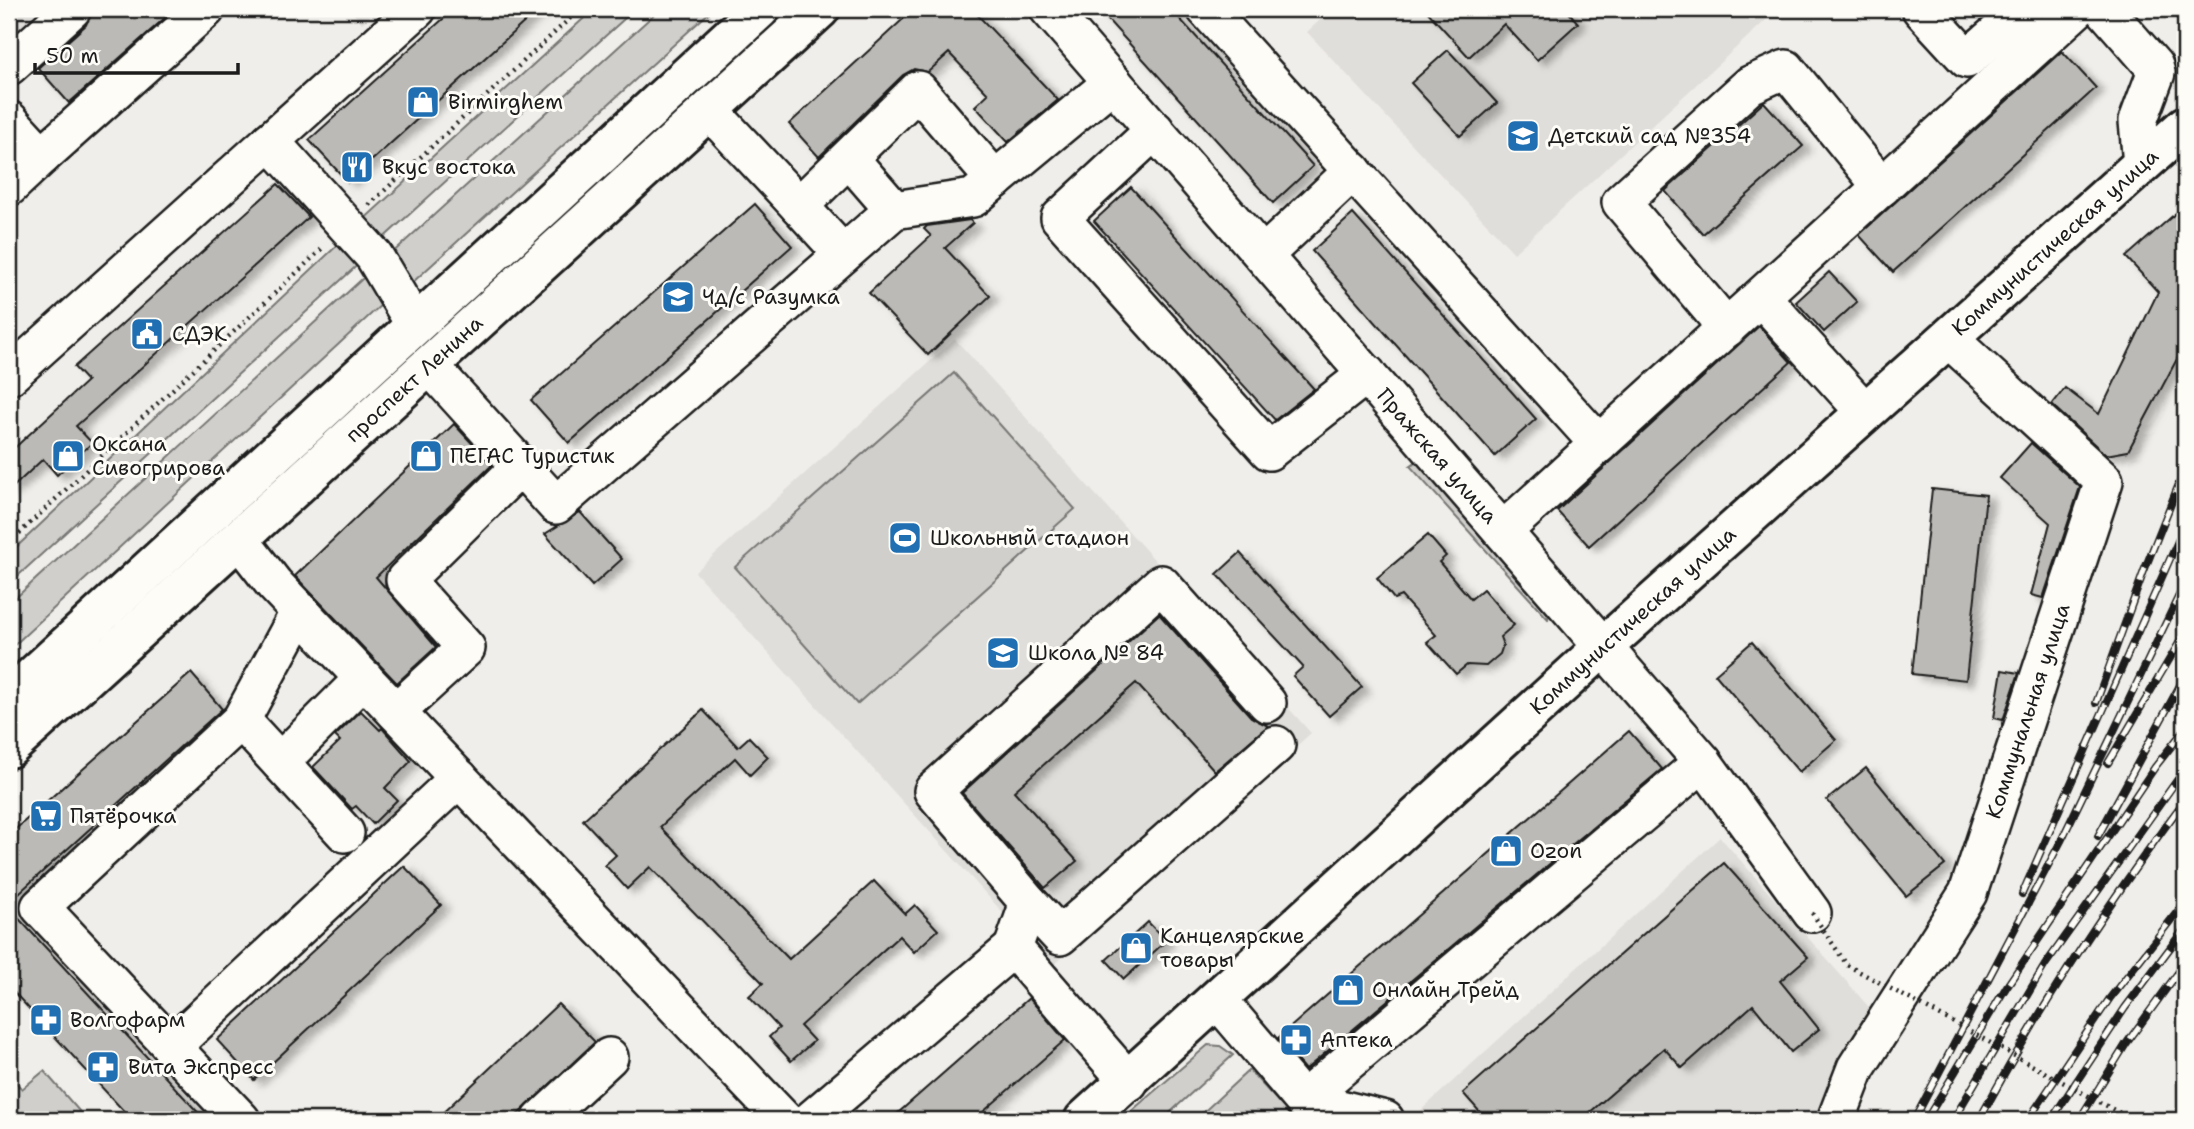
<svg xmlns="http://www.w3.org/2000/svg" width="2194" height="1129" font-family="'Shantell Sans',sans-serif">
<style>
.built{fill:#e0deda}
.green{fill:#d0cfcc;stroke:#767674;stroke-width:2}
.building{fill:#bbbab6;stroke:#1c1c1c;stroke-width:2;filter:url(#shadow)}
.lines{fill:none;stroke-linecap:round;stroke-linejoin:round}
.minor-casing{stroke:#1c1c1c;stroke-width:42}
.major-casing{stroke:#1c1c1c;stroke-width:44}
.path{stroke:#1c1c1c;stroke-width:4.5;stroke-dasharray:2 5;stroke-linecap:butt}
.minor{stroke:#fdfcf7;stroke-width:37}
.major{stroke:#fdfcf7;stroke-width:38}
.rail-casing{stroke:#1c1c1c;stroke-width:8}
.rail{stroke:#fdfcf7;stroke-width:5;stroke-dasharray:16;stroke-linecap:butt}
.path-bridge{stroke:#1c1c1c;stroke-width:4.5;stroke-dasharray:2 5;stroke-linecap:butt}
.labels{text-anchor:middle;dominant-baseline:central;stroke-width:6;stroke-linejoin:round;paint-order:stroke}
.poi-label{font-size:21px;fill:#1c1c1c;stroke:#fdfcf7;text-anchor:start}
.street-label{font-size:21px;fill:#1c1c1c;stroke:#fdfcf7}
</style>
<defs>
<filter id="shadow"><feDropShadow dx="8" dy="4.5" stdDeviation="3.5" flood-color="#0004"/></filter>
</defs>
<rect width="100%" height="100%" fill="#f0eeea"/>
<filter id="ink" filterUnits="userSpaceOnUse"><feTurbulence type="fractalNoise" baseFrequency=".0143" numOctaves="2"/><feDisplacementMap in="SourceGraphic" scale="14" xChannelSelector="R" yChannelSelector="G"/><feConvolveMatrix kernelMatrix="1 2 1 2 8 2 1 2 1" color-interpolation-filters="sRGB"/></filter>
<g filter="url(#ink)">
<g class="built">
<path d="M9,9H50L9,46Z"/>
<path d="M349,9H378L362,23Z"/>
<path d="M1332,9H1778L1514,253L1307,32Z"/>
<path d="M955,339L1311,733L1052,967L695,572Z"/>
<path d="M1720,837L1874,1013L1859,1050L1814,1120H1423L1417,1114Z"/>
</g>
<g class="green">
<path d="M594,9H635L379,242L361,222Z"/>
<path d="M660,9H713L413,282L389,256Z"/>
<path d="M343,240L363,260L9,584V554Z"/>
<path d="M374,268L395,292L9,650V604Z"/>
<path d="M954,373L1075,509L857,704L735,567Z"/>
<path d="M1417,461L1549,606L1548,619L1410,466Z"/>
<path d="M1208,1045L1220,1046L1233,1055L1162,1120H1121Z"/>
<path d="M1249,1070L1295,1120H1195Z"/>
<path d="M44,1071L87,1120H9V1075L22,1089Z"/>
</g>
<g class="building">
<path d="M92,9H175L69,103L38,68L86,25Z"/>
<path d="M454,9H539L348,182L309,140Z"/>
<path d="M914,9H972L1058,100L1008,142L975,106L988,94L949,53L928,72L914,69L903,75L819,157L789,124Z"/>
<path d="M1098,9H1171L1313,166L1273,203Z"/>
<path d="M1425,9H1566L1578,23L1537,60L1504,24L1469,57Z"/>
<path d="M1448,50L1497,103L1460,136L1411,83Z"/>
<path d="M2062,51L2096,88L1893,272L1859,235Z"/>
<path d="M1764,102L1803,146L1703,234L1665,191Z"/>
<path d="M278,184L309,217L76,426L92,443L57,475L43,459L9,491V453L87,381L74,367Z"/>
<path d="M1131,187L1314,389L1275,420L1094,221Z"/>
<path d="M755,204L792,246L569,443L531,400Z"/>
<path d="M2185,205V344L2128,451L2106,455L2052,405L2065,388L2099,414L2158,292L2126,257Z"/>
<path d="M1353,214L1536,419L1495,456L1312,251Z"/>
<path d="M970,220L973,223L945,248L990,296L928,355L869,293L931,236L924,229L927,226Z"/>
<path d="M1829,272L1857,302L1824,332L1796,302Z"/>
<path d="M1759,326L1791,362L1589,546L1557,511Z"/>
<path d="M454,424L492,465L376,577L436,647L397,683L295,576Z"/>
<path d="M2031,443L2080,487L2043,598L2031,595L2050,523L2000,478Z"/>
<path d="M1932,489L1986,495L1966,680L1912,674Z"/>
<path d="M580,512L622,559L592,586L545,534Z"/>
<path d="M1428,535L1446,556L1439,562L1471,599L1483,589L1514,625L1500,637L1503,645L1500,654L1486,666L1467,665L1456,674L1427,642L1436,635L1401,596L1394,599L1377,578Z"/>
<path d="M1240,553L1362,687L1329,716L1293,676L1303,667L1217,574Z"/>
<path d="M1159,614L1251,717L1268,726L1215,771L1136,683L1014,791L1077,861L1045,888L962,793Z"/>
<path d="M1752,642L1836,740L1799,772L1715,674Z"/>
<path d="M2002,670L2019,673L2003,720L1994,718Z"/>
<path d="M191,673L222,709L9,902V835Z"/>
<path d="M703,710L738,747L749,737L768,757L750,775L735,758L660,827L789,959L874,881L905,914L915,905L938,930L914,952L899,936L800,1026L814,1041L791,1061L769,1037L779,1028L749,996L763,983L650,867L627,889L605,865L616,855L583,820Z"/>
<path d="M361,711L380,730L382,728L411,761L385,788L397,800L373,824L356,806L352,809L313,767L340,741L335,736Z"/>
<path d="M1629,731L1662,769L1305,1070L1278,1038Z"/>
<path d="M1866,768L1945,865L1906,896L1827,800Z"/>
<path d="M1724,863L1808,957L1780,981L1819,1029L1791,1052L1753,1005L1682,1068L1664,1048L1581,1120H1487L1463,1093Z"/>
<path d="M404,866L441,905L254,1080L217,1040Z"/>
<path d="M9,908L205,1120H132L9,987Z"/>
<path d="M1148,922L1166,941L1124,979L1106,960Z"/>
<path d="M1029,998L1065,1040L974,1120H890Z"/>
<path d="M558,1004L595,1042L512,1120H435Z"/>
</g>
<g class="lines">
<defs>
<g id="minor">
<path id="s1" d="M1049,9L1703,762L1812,913"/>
<path d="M1206,9L1599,444"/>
<path d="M1921,9L1967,59L2025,9"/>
<path d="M2104,9L2154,66L2156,73L2138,121L2142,164"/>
<path d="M9,66L72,9"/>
<path d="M709,110L799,206L918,90L995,180"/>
<path d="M9,120L42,156L9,187"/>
<path d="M1155,130L1060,218L1269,451L1367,374"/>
<path d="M270,141L374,256L415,325"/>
<path d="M42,156L206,9"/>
<path d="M849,158L894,210"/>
<path d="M799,206L843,254"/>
<path d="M1264,255L1353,171"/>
<path d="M1761,297L1865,412"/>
<path d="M1727,328L1621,202L1750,85L1786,69L1882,187"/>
<path d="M429,365L556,505L894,210L973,198L1113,82"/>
<path d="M9,376L417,9"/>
<path d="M1503,531L2077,9"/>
<path d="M239,539L274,584L784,1120"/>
<path d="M396,712L466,648L405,580L520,467"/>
<path d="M241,720L345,833"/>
<path d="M280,762L364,678"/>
<path d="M1029,903L1060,936L1276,745"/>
<path d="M1013,948L1029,903L933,791L1161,584L1267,703"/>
<path d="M1218,1000L1303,1100L1385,1120"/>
<path d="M171,1047L459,778"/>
<path d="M1303,1100L1703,762"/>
<path d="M241,1120L40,907L241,720L300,611"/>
<path d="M541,1120L609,1057"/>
<path d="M811,1120L1013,948L1129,1082"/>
<path id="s2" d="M1836,1120L1856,1068L1968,893L2104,481L1948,338"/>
</g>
<g id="major">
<path d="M9,698L760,9"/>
<path id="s3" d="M9,748L820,9"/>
<path id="s4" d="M1084,1120L1603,647L2185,126"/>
</g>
</defs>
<use href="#minor" class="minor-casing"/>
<use href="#major" class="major-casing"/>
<g class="path">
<path d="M369,205L580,9"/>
<path d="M9,543L324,247"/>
<path d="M2118,1112L2133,1120"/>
</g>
<use href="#minor" class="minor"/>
<use href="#major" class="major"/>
<defs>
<g id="rail">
<path d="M2096,703L2144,571L2185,469"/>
<path d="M2108,763L2185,633"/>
<path d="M2098,836L2185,676"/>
<path d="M2022,894L2185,525"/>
<path d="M1914,1120L2061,841L2185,583"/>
<path d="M1926,1120L2007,986L2155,767L2185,729"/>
<path d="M1953,1120L2045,965L2185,769"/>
<path d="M1979,1120C2039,1009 2109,901 2185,800"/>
<path d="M2028,1120L2110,998L2185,902"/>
<path d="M2051,1120L2125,1008L2185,928"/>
<path d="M2079,1120L2126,1044L2185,963"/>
</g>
</defs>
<use href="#rail" class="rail-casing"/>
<use href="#rail" class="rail"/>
<path class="path-bridge" d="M1812,913L1847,965L2118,1112"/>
</g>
</g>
<defs>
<symbol id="shop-square" viewBox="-11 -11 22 22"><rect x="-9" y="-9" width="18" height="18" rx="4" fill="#1f6fb2" stroke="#fdfcf7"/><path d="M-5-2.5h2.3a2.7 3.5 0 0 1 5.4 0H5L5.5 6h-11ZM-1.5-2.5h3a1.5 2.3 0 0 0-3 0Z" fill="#fff"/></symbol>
<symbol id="school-square" viewBox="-11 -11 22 22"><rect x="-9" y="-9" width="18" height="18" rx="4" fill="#1f6fb2" stroke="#fdfcf7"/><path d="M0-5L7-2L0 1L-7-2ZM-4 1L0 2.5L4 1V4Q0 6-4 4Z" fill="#fff"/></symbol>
<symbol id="restaurant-square" viewBox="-11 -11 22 22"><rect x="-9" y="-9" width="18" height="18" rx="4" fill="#1f6fb2" stroke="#fdfcf7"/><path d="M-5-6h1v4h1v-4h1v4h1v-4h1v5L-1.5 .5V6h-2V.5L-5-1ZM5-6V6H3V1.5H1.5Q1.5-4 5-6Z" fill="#fff"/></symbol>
<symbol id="civic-square" viewBox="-11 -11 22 22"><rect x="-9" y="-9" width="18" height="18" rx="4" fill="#1f6fb2" stroke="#fdfcf7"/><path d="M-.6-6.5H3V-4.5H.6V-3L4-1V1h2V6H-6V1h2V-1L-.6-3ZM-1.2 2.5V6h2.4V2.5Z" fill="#fff"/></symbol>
<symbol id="stadium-square" viewBox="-11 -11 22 22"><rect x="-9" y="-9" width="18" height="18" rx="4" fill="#1f6fb2" stroke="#fdfcf7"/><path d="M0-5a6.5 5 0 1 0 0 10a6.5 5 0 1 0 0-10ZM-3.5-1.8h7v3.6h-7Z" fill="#fff"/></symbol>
<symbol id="supermarket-square" viewBox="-11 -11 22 22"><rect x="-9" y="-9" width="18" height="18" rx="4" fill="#1f6fb2" stroke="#fdfcf7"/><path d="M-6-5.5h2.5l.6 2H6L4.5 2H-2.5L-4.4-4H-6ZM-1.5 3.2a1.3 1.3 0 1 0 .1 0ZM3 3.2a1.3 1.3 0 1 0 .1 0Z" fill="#fff"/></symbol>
<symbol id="pharmacy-square" viewBox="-11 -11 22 22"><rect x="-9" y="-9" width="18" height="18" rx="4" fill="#1f6fb2" stroke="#fdfcf7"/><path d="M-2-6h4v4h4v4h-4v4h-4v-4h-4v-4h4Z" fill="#fff"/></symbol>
</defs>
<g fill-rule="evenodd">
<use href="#shop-square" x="404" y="83" width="38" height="38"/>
<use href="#school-square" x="1504" y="117" width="38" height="38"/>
<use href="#restaurant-square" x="338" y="148" width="38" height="38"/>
<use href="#school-square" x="659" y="278" width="38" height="38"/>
<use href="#civic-square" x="128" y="315" width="38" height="38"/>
<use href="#shop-square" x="49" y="437" width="38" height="38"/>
<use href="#shop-square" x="407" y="437" width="38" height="38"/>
<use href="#stadium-square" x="886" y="519" width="38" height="38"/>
<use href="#school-square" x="984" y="634" width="38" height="38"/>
<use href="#supermarket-square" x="27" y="797" width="38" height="38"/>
<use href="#shop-square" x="1487" y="832" width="38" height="38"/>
<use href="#shop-square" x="1117" y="929" width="38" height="38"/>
<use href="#shop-square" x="1329" y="971" width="38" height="38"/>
<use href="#pharmacy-square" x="27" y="1001" width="38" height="38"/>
<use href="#pharmacy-square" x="1277" y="1021" width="38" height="38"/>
<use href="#pharmacy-square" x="84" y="1048" width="38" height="38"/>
</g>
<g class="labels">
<g class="poi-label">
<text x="448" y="102">Birmirghem</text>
<text x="1548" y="136">Детский сад №354</text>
<text x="382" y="167">Вкус востока</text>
<text x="702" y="297">Чд/с Разумка</text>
<text x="172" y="334">СДЭК</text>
<text x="92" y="444">Оксана<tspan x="92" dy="24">Сивогрирова</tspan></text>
<text x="450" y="456">ПЕГАС Туристик</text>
<text x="930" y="538">Школьный стадион</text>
<text x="1028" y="653">Школа № 84</text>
<text x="70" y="816">Пятёрочка</text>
<text x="1530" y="851">Ozon</text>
<text x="1160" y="936">Канцелярские<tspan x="1160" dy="24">товары</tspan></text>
<text x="1372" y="990">Онлайн Трейд</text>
<text x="70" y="1020">Волгофарм</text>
<text x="1320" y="1040">Аптека</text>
<text x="128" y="1067">Вита Экспресс</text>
</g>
<g class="street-label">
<text stroke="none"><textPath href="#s4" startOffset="1309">Коммунистическая улица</textPath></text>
<text stroke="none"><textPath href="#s3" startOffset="548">проспект Ленина</textPath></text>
<text stroke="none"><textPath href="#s1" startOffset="592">Пражская улица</textPath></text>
<text stroke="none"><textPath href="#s4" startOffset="742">Коммунистическая улица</textPath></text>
<text stroke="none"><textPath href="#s2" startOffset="455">Коммунальная улица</textPath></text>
</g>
</g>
<rect width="2194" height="1129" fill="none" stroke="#fdfcf7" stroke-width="35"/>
<rect x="18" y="18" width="2159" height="1094" fill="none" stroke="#1c1c1c" stroke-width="2.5" filter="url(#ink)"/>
<path d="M35 63v10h203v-10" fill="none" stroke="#1c1c1c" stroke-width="3.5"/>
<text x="46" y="63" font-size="21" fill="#1c1c1c" stroke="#fdfcf7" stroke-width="5" paint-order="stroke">50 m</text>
</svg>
